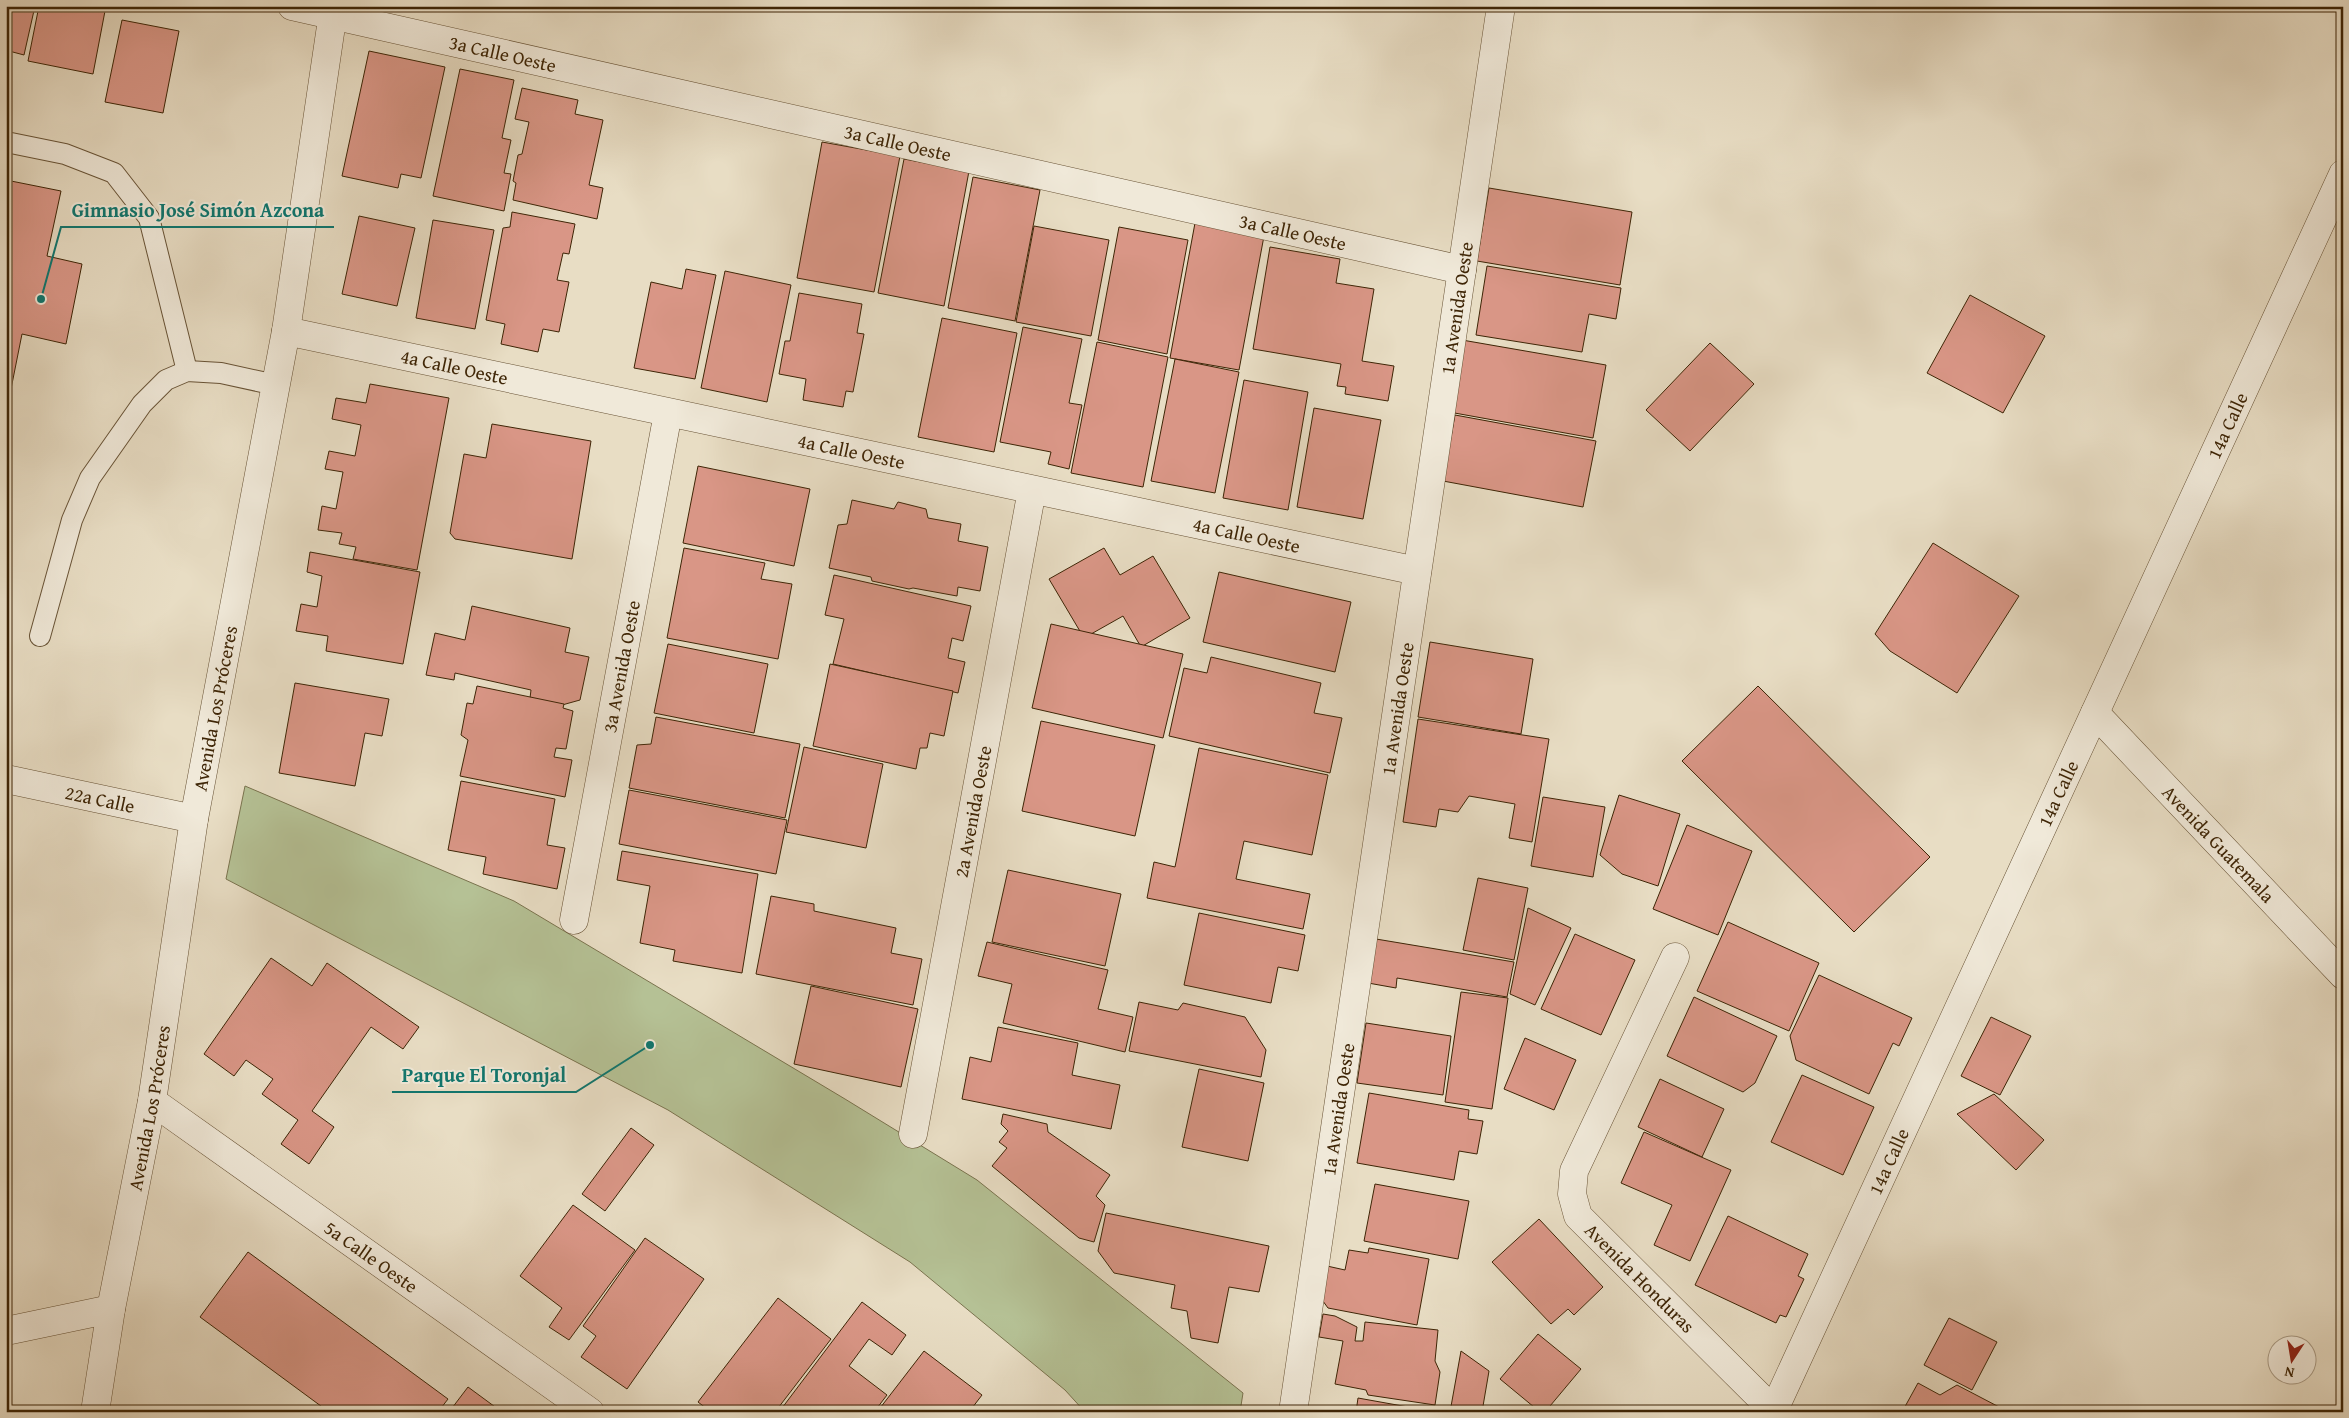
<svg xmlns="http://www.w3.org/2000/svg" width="2349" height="1418" font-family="'Gentium Book Plus',serif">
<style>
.green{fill:#b5c195;stroke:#7a734e}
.building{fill:#d99686;stroke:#3e2506}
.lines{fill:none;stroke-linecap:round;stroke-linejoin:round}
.lane-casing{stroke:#685336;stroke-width:22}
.street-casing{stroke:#685336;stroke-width:29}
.lane{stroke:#f0e9d9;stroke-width:20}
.street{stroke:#f0e9d9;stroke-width:28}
.labels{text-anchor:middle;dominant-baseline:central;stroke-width:4;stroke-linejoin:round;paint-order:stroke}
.street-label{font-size:19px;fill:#3e2506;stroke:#f0e9d9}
.leader{fill:none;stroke:#0f766e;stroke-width:2}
.callout-dot{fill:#0f766e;stroke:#f0e9d9;stroke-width:2}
.callout-label{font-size:20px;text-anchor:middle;font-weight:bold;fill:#0f766e;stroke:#f0e9d9;stroke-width:4;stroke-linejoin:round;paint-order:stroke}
</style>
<rect width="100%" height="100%" fill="#e8ddc4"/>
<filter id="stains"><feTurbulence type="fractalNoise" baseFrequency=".004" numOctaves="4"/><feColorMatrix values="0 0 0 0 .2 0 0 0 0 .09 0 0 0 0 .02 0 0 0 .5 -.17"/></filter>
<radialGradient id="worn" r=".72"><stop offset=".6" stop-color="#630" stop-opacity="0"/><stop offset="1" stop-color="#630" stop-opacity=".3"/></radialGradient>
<path class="green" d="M245,786L514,901L845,1099L977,1180L1243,1393L1240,1412H1085L1065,1390L910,1262L668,1110L226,879Z"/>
<g class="building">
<path d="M6,6H35L24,55L9,51L6,61Z"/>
<path d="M39,6H93V9L105,11L93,74L28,61Z"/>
<path d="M122,20L179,31L163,113L105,102Z"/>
<path d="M369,51L445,67L421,178L401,174L398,188L342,176Z"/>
<path d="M460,69L514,80L502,138L511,140L504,173L511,174L504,211L433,196Z"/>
<path d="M522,88L578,100L575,114L603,120L589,185L603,188L597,219L513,200L516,183L513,181L518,155L522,154L529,122L515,119Z"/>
<path d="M822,142L900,156L874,292L797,278Z"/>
<path d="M904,159L969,171L944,306L878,293Z"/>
<path d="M973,177L1040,190L1015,321L948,308Z"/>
<path d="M6,180L61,191L47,256L82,264L66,344L22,334L9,399H6Z"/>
<path d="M1489,188L1632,212L1620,285L1477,261Z"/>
<path d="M512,212L575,224L569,254L563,253L557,280L569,282L559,332L543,329L538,352L501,344L505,324L486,320L503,228L510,227Z"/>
<path d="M359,216L415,228L397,306L342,294Z"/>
<path d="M433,220L494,230L475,329L416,318Z"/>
<path d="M1195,223L1264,236L1239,370L1170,358Z"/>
<path d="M1034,226L1109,240L1091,336L1016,322Z"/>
<path d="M1119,227L1188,240L1167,354L1098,340Z"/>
<path d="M1270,247L1340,259L1336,283L1374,289L1362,361L1394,366L1388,401L1345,394L1346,387L1337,386L1341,364L1253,349Z"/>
<path d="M1487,266L1621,288L1616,319L1589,314L1582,352L1476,335Z"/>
<path d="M686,269L716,275L695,379L634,368L651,282L682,289Z"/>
<path d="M725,271L791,285L767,402L701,388Z"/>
<path d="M799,293L862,304L857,333L864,334L853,392L846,391L843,407L803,400L806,379L779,374L785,341H790Z"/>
<path d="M1970,295L2045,336L2003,413L1927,373Z"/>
<path d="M942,318L1017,333L994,452L918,437Z"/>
<path d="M1023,327L1082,339L1069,403L1082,405L1069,469L1048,464L1051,452L1000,442Z"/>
<path d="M1462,340L1606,365L1593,438L1449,412Z"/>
<path d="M1097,342L1168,357L1143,487L1071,473Z"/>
<path d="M1710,343L1754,384L1690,451L1646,410Z"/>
<path d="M1175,359L1239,372L1215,493L1151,481Z"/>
<path d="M1244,380L1308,392L1288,510L1223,498Z"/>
<path d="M370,384L449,398L417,570L353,559L356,547L339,544L342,533L318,530L322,506L336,509L343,472L325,469L329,451L355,456L361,425L332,419L336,398L366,403Z"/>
<path d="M1314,408L1381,420L1363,519L1297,507Z"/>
<path d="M1455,415L1596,441L1583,507L1443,481Z"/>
<path d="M492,424L591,441L572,559L455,539L450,533L464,454L486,458Z"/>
<path d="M698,466L810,489L794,566L683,543Z"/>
<path d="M852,500L894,509L898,502L926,509L928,518L961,524L958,541L988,547L980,591L958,587L957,596L913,588L909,589L872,581L871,577L829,568L838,525L847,524Z"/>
<path d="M1933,543L2019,596L1957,693L1890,651L1875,634Z"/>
<path d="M684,548L765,563L761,579L792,584L778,659L667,638Z"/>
<path d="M1104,548L1120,575L1153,556L1190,618L1141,647L1123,616L1084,638L1049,579Z"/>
<path d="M310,552L420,572L403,664L326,651L328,636L296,631L301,604L317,607L322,576L307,572Z"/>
<path d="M1219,572L1351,602L1335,672L1203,642Z"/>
<path d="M834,575L971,606L963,641L952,638L948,658L965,662L958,693L833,664L844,619L825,615Z"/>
<path d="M472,606L570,628L565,652L589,657L580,700L562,705L530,698L531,690L455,673L454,680L426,675L435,633L465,640Z"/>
<path d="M1051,624L1183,654L1163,738L1032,708Z"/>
<path d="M1430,642L1533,659L1521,734L1418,717Z"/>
<path d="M668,644L768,664L754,733L654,713Z"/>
<path d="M1211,657L1321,683L1314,713L1342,718L1330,773L1169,736L1184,668L1207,673Z"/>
<path d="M830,664L953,691L944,736L930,733L927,748H920L916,769L813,746Z"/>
<path d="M295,683L389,699L382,736L365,733L355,786L279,773Z"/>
<path d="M477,686L564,704L563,708L573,711L566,749L556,748L554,757L572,760L565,797L460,776L468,740L461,735L467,703L473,704Z"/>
<path d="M1758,686L1930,857L1854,932L1682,761Z"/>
<path d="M656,717L800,744L785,818L629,788L637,745L651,744Z"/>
<path d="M1418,719L1549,739L1532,842L1509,838L1515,804L1469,796L1458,812L1439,809L1436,827L1403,822Z"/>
<path d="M1041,721L1155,745L1135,836L1022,811Z"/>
<path d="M804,747L883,764L866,848L786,832Z"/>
<path d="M1199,748L1328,775L1312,855L1244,841L1236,879L1310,894L1303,929L1147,898L1154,862L1175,867Z"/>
<path d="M461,781L555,799L547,845L565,848L557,889L483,874L486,857L448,850Z"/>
<path d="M629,790L787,820L776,874L619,844Z"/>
<path d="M1619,795L1680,814L1658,886L1622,874L1600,855Z"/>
<path d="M1543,797L1605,807L1593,877L1531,866Z"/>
<path d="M1687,825L1752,851L1718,935L1653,909Z"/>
<path d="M622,851L758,874L742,973L673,961L675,950L640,943L650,886L617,880Z"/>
<path d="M1008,870L1121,894L1105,966L992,942Z"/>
<path d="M1478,878L1528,888L1514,960L1463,950Z"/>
<path d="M771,896L814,904V911L896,928L891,953L922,959L913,1005L756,974Z"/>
<path d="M1528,908L1571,928L1535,1005L1510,994Z"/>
<path d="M1199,913L1305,935L1298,971L1278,967L1271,1003L1184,985Z"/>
<path d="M1728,922L1819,963L1789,1031L1697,991Z"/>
<path d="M1575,934L1635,960L1601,1035L1541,1009Z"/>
<path d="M1376,939L1514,962L1507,997L1397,978L1396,988L1368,983Z"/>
<path d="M987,942L1108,970L1098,1009L1133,1017L1125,1052L1003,1023L1012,984L978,976Z"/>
<path d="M271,958L312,986L327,963L419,1027L403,1049L371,1027L312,1111L334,1127L309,1164L281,1144L298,1120L262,1094L273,1079L246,1060L234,1076L204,1054Z"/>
<path d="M1819,975L1912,1018L1899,1046L1893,1043L1869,1094L1796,1060L1790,1036Z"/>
<path d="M811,986L918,1009L901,1087L794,1064Z"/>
<path d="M1461,992L1508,998L1492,1109L1445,1102Z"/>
<path d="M1694,997L1777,1036L1755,1083L1743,1092L1667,1056Z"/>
<path d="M1139,1002L1178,1010L1183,1003L1245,1017L1266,1050L1261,1077L1129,1051Z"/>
<path d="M1991,1017L2031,1036L2000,1095L1961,1076Z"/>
<path d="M1366,1023L1451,1036L1443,1095L1357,1083Z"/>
<path d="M998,1027L1078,1043L1072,1075L1120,1085L1111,1129L962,1099L970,1057L991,1062Z"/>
<path d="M1525,1038L1576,1060L1554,1110L1504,1089Z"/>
<path d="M1199,1069L1264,1083L1248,1161L1182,1147Z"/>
<path d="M1802,1075L1874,1107L1843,1175L1771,1142Z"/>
<path d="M1660,1079L1724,1109L1702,1157L1638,1127Z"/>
<path d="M1369,1093L1469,1110L1468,1119L1483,1121L1477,1154L1459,1151L1454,1180L1357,1163Z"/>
<path d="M1994,1094L2044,1140L2016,1170L1957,1114Z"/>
<path d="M1003,1114L1047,1124L1048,1132L1110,1175L1096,1196L1105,1205L1094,1242L1079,1238L992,1166L1007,1148L999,1142L1008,1131L1001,1124Z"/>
<path d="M631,1128L654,1145L605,1211L582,1194Z"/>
<path d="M1644,1132L1731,1170L1690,1261L1654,1245L1672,1205L1621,1183Z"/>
<path d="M1375,1184L1469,1201L1458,1259L1364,1241Z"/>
<path d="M573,1205L635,1250L569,1340L549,1327L562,1308L520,1276Z"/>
<path d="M1106,1213L1269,1246L1259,1292L1229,1287L1218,1343L1191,1338L1187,1311L1171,1308L1175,1285L1114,1273L1098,1251Z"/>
<path d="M1728,1216L1808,1254L1798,1276L1804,1279L1786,1317L1780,1315L1776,1323L1695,1285Z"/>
<path d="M1539,1219L1603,1287L1574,1315L1568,1309L1551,1324L1492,1262Z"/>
<path d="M645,1238L704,1279L627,1389L581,1357L596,1336L583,1326Z"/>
<path d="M1369,1248L1429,1259L1417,1325L1328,1308L1320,1297L1318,1264L1345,1270L1349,1250L1368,1253Z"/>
<path d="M248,1252L448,1399L438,1412H329L200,1317Z"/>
<path d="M778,1298L831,1339L775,1412H711L698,1402Z"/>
<path d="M862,1302L906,1335L892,1355L869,1339L849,1366L887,1395L874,1412H779Z"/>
<path d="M1323,1314L1335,1316L1357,1327L1355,1341H1363L1365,1322L1438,1330L1435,1361L1440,1372L1435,1405L1368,1395L1366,1390L1335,1384L1343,1341L1319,1337Z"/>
<path d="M1949,1318L1997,1342L1972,1390L1924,1365Z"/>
<path d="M1538,1334L1581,1369L1545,1412H1540L1500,1379Z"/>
<path d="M924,1351L982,1395L969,1412H877Z"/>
<path d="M1461,1351L1489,1371L1482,1412H1450Z"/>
<path d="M1918,1383L1940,1395L1957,1385L2001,1408L2000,1412H1902Z"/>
<path d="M468,1387L502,1412H449Z"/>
<path d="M1358,1398L1436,1412H1356Z"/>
</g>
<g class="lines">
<defs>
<g id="lane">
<path d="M6,142L65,154L114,173L149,218L187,371"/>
<path d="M40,636L72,520L90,478L142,404L166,380L187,371L221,373L276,385"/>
</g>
<g id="street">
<path id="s1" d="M292,6L1462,270"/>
<path id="s2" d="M286,331L1417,571"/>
<path id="s3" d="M2095,713L2343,975"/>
<path id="s4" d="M6,779L194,819"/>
<path id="s5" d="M574,920L668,413"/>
<path id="s6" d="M1675,957L1574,1171L1572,1194L1578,1216L1775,1412"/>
<path id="s7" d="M152,1101L590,1412"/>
<path id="s8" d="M913,1134L1032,490"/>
<path d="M6,1331L111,1309"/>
<path id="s9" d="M95,1412L111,1309L152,1101L194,819L286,331L334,6"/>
<path id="s10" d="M1293,1412L1501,6"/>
<path id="s11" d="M1773,1412L2343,174"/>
</g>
</defs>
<use href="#lane" class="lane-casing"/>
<use href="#street" class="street-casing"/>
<use href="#lane" class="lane"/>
<use href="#street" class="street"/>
</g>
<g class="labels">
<g class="street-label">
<text stroke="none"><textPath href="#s1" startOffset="216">3a Calle Oeste</textPath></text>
<text stroke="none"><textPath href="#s1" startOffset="621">3a Calle Oeste</textPath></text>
<text stroke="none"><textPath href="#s1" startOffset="1026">3a Calle Oeste</textPath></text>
<text stroke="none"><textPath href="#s10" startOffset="1116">1a Avenida Oeste</textPath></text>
<text stroke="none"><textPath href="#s2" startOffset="172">4a Calle Oeste</textPath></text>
<text stroke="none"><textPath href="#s11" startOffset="1086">14a Calle</textPath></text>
<text stroke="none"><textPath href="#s2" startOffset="578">4a Calle Oeste</textPath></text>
<text stroke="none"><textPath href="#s2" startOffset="982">4a Calle Oeste</textPath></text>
<text stroke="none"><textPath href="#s5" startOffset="258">3a Avenida Oeste</textPath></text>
<text stroke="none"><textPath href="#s9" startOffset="714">Avenida Los Próceres</textPath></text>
<text stroke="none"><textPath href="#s10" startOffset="711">1a Avenida Oeste</textPath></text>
<text stroke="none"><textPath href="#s11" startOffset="681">14a Calle</textPath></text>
<text stroke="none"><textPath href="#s4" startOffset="96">22a Calle</textPath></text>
<text stroke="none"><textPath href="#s8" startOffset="328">2a Avenida Oeste</textPath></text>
<text stroke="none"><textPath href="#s3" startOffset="180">Avenida Guatemala</textPath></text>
<text stroke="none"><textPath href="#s9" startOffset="309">Avenida Los Próceres</textPath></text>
<text stroke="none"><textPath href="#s10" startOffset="306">1a Avenida Oeste</textPath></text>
<text stroke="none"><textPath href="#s11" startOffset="276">14a Calle</textPath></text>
<text stroke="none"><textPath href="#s7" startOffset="269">5a Calle Oeste</textPath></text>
<text stroke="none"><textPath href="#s6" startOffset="370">Avenida Honduras</textPath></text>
</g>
</g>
<path class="leader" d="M41 299L61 227H334M650 1045L576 1092H392"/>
<g class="callout-dot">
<circle cx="41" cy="299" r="5"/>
<circle cx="650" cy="1045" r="5"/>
</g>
<g class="callout-label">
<text x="198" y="217">Gimnasio José Simón Azcona</text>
<text x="484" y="1082">Parque El Toronjal</text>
</g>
<rect width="2349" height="1418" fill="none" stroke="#e8ddc4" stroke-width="25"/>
<rect x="8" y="8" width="2334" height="1403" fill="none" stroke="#3e2506" stroke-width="2.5"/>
<rect x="12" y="12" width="2324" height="1393" fill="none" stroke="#3e2506"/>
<g transform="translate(2292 1360) rotate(192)"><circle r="24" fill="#f0e9d9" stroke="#a99b85"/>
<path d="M0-4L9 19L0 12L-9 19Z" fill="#8f2418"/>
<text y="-8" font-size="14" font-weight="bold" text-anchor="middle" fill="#3e2506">N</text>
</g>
<rect width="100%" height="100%" filter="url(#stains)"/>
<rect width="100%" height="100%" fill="url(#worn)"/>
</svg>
